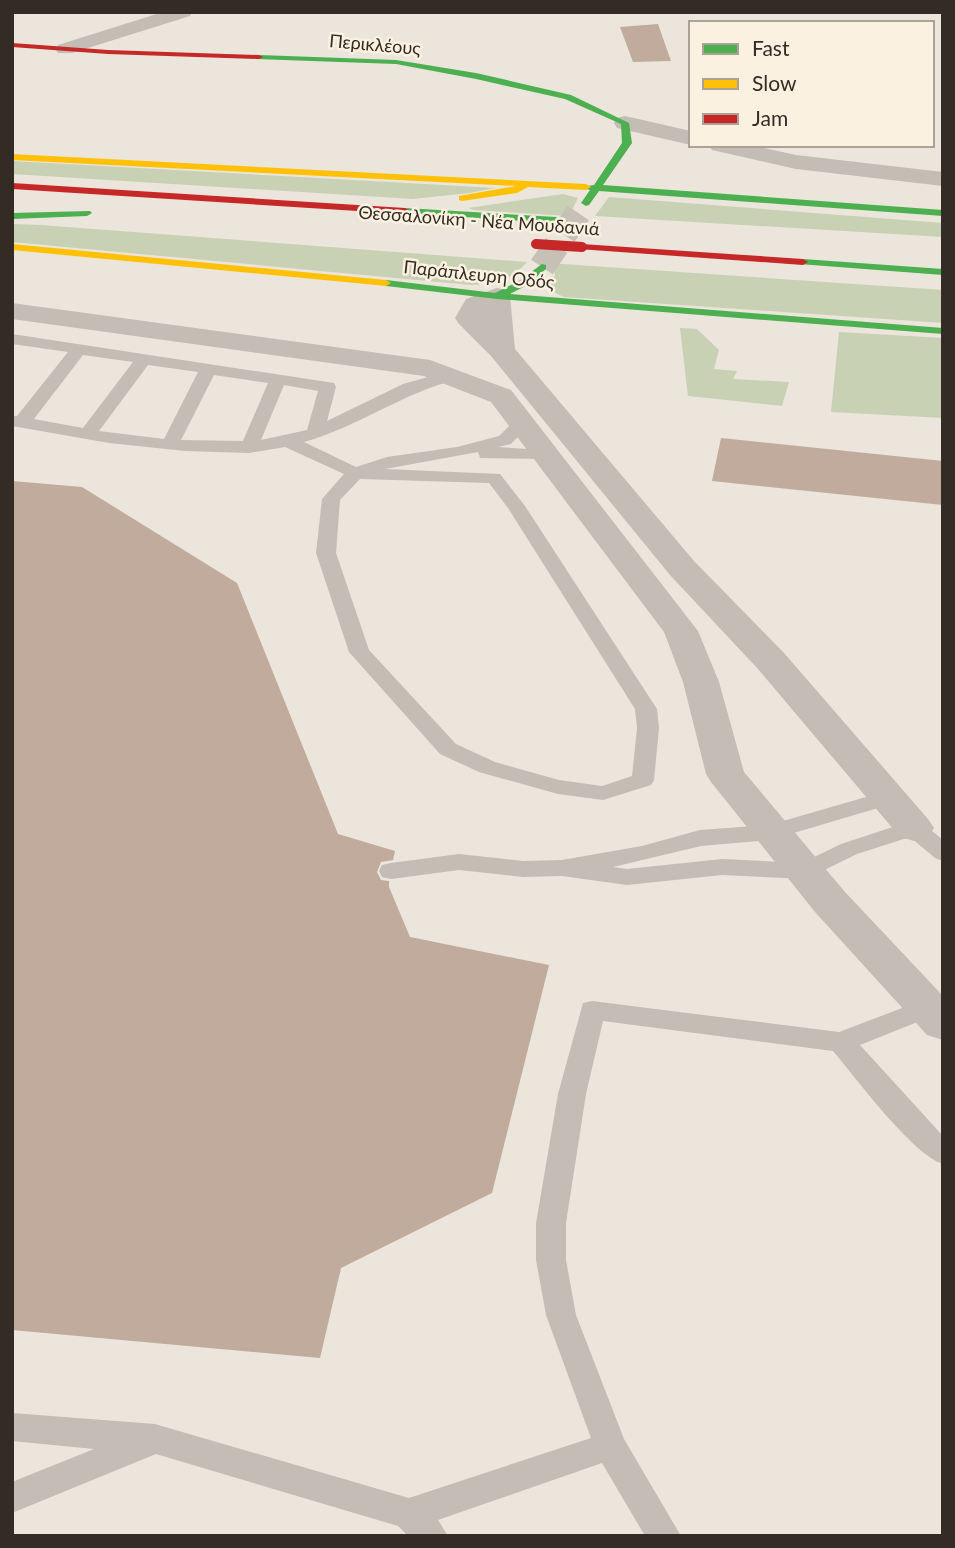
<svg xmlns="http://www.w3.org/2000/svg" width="955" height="1548" font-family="Lato,sans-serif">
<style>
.green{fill:#c9d1b4}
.building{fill:#c0ab9c}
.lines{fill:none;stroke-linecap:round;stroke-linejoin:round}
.secondary-tunnel{stroke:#c6c0b6;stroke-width:26;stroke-dasharray:26 13;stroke-linecap:butt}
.lane{fill:#c3bdb5;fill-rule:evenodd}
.street{fill:#c3bdb5;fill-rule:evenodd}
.fast{fill:#4caf50;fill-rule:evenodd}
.slow{fill:#ffc107;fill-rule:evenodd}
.jam{fill:#c62828;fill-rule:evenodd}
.jam-bridge{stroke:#c62828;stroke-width:10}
.labels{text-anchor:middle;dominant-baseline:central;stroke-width:5;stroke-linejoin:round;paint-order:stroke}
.far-street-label{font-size:18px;fill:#342b24;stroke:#faf1e1}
</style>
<rect width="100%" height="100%" fill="#ebe5db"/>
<g class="green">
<path d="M12,161L496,188L469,193L413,199L12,174Z"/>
<path d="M563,194L578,198L569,216L474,210L468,208Z"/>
<path d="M609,197L943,223V237L595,216Z"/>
<path d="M12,224L41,225L527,262C508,282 498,283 471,285L12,242Z"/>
<path d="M548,263L943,290V323L564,297L551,291L549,285L555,276L554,269Z"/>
<path d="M680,328L697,329L719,350L714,369L737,371L733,379L789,382L782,406L688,396Z"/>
<path d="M839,332L943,338V418L831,412Z"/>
</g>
<g class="building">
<path d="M658,24L671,61L633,62L620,27Z"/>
<path d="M721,438L943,461V505L712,481Z"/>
<path d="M12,481L82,487L237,583L338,834L395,851L393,860L381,862L377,872L381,880L389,881V887L410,937L549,965L492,1193L341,1268L320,1358L12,1330Z"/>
</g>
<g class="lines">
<path class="secondary-tunnel" d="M542,267L581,209"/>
<g class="lane">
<path d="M12,334L334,383L336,387L327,421L403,384L453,370L459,371L461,375L459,379C404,392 358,427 304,442L356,467L387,457L457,447L499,436L515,420H527L530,424L511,444L498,447L544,450L550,451L553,455L550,459L480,458L478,452L385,469L500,474L525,506L657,709L659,728L654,780L651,785L603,800L558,794L479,772L440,754L349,652L316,553L322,499L344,474L285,447L249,453L185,451L109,443L12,426V416H17L68,352L12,344ZM83,355L133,362L83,428L34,419ZM148,365L198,372L164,439L99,431ZM214,375L268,383L243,441L181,440ZM284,385L318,391L307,430L261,440ZM360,479L489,483L508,508L635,709L637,728L632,776L602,786L559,780L495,762L456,744L369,650L336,553L340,500Z"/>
<path d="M887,791L895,793L899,798L895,803L770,840L701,846L613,867L627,869L722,859L802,863L841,844L914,820L922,823L943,840V861L935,858L910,837L857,854L806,879L722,875L627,885L562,876L523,877L459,870L391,879L382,877L379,871L382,865L391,863L459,854L523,861L562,860L642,846L700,830L769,825Z"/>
<path d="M926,999L935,1001L939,1008L935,1015L860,1045L943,1136V1164C912,1154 856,1078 833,1051L603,1021L586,1094L566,1223V1260L576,1315L624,1439L681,1536H645L602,1463L438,1520L448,1536H408L398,1526L156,1454L12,1513V1482L94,1449L12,1441V1413L155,1424L409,1498L591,1438L546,1315L536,1260V1223L558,1094L583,1003L592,1001L839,1032Z"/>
</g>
<g class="street">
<path d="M163,12H192L190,16L72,53H58L55,49L58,45Z"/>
<path d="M625,116L691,131V145L617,128L614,123L617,118Z"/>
<path d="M709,145H751L796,155L943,172V186L796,169L712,150Z"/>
<path d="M497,288L506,290L510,296L515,349L694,561L784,653L928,819L934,828L928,837L914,841L900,837L758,669L670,575L491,356L459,324L455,318L466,299Z"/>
<path d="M12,303L430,360L511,390L698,631L719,682L744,772L845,892L943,996V1040L927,1035L815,912L711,782L706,774L683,682L664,632L491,402L424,376L12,319Z"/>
</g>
<g class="fast">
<path d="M259,55L396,60L476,73L571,95L629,123L632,143L603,185L943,210V216L599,191L589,205L586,206L581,203L590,190L581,187L594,185L622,143L621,124L565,99L476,79L396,64L256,59V55Z"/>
<path d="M405,208L556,217L561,220L556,223L402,213V209Z"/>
<path d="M90,211L92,213L87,216L12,219V213Z"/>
<path d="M803,259L943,269V275L799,264L798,262Z"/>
<path d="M542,264L546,265V269L527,285L510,294L943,328V334L497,299L386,286L381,283L386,280L495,293L519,281Z"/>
</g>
<g class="slow">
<path d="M12,154L586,184L591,187L586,190L528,187L517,193L462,201L459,200V196L516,186L12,160Z"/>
<path d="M12,244L386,280L391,283L386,286L12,250Z"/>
</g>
<g class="jam">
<path d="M12,43L108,50L259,55L263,57L259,59L108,54L12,47Z"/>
<path d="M12,183L405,208L410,211L405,214L12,189Z"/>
<path d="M582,244L803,259L808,262L803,265L578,249L577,247Z"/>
</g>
<path class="jam-bridge" d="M536,244L582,247"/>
</g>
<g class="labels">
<g class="far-street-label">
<text transform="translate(375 44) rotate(5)">Περικλέους</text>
<text transform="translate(479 220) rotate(4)">Θεσσαλονίκη - Νέα Μουδανιά</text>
<text transform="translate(479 274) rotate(6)">Παράπλευρη Οδός</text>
</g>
</g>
<rect width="955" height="1548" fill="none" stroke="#342b24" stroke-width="28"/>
<rect x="689" y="21" width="245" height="126" fill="#faf1e1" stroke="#aba295" stroke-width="2"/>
<rect x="703" y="44" width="35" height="10" fill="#4caf50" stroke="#aba295" stroke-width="2"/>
<text x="752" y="56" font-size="21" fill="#342b24">Fast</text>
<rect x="703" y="79" width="35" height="10" fill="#ffc107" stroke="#aba295" stroke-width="2"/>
<text x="752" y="91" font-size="21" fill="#342b24">Slow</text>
<rect x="703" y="114" width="35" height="10" fill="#c62828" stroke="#aba295" stroke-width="2"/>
<text x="752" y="126" font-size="21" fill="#342b24">Jam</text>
</svg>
